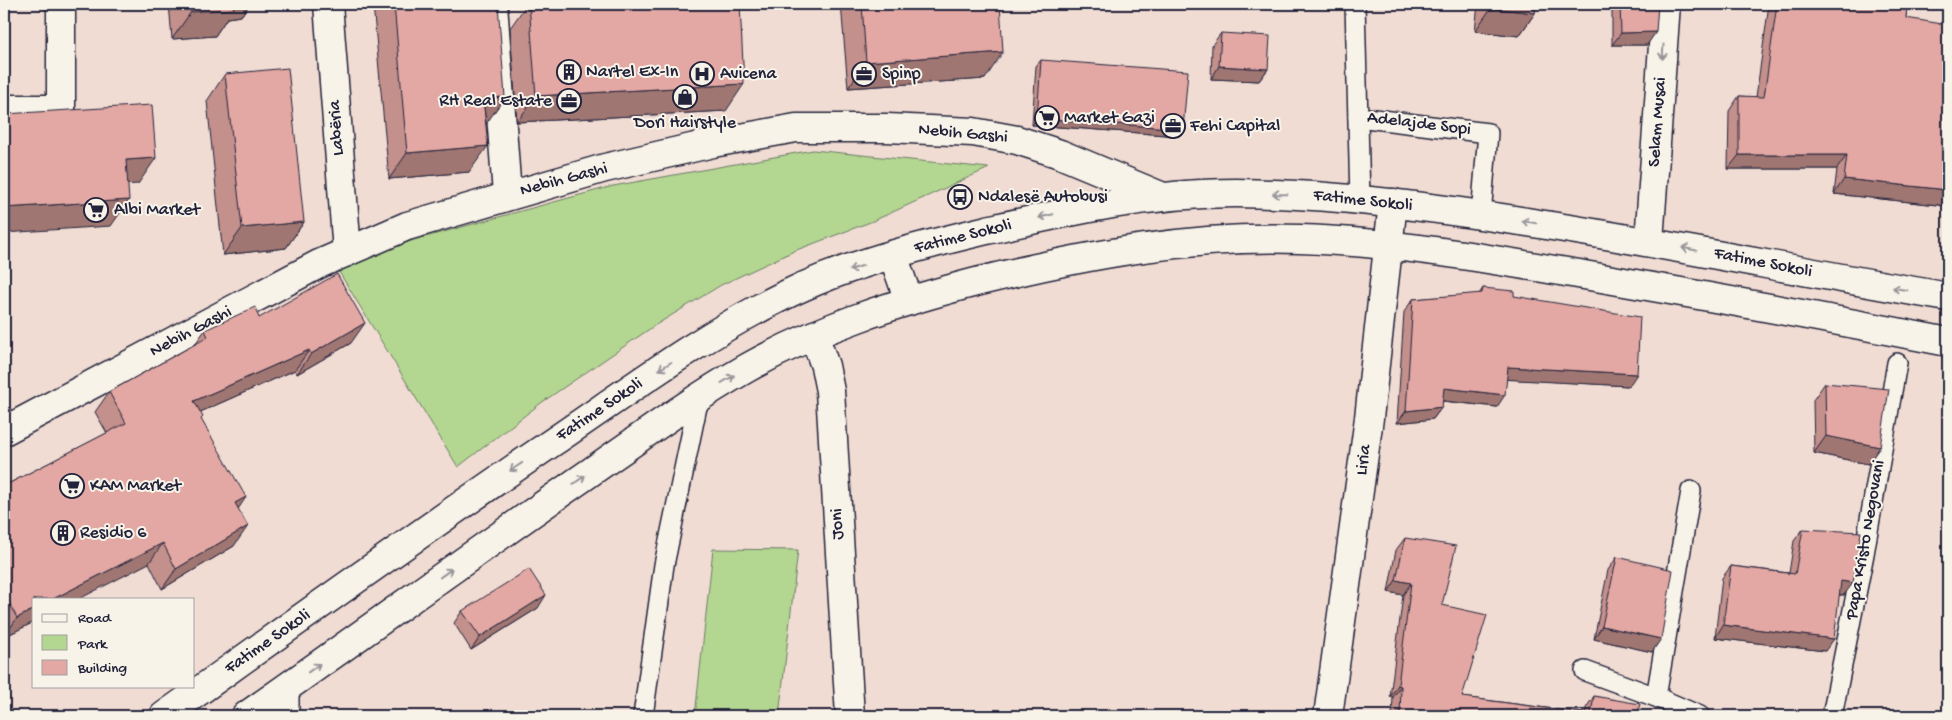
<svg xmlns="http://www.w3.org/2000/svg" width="1952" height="720" font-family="'Gochi Hand',sans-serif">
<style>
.green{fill:#b3d690;stroke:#6a7c66}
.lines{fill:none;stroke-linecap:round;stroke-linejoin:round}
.service-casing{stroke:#22223b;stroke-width:22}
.minor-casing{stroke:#22223b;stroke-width:31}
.tertiary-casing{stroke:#22223b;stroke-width:31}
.service{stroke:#f7f3e8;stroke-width:19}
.minor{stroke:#f7f3e8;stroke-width:28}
.tertiary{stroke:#f7f3e8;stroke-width:28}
.wall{fill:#c3908c;stroke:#22223b}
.shaded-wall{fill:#9f7672;stroke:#22223b}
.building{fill:#e3a8a3;stroke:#22223b}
.oneway{stroke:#97959a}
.labels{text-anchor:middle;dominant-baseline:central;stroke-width:4;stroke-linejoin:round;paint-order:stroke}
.poi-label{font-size:18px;fill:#22223b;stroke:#f7f3e8;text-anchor:start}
.street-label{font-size:18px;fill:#22223b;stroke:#f7f3e8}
</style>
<rect width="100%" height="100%" fill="#f1dcd3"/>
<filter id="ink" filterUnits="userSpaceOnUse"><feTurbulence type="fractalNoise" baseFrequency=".02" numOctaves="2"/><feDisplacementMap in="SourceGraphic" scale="10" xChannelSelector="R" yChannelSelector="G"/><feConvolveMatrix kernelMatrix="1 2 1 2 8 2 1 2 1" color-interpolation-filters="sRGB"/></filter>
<g filter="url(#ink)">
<g class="green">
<path d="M813,150L989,168L873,221L794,251L721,285L654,326L541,403L458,467L333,262L613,186Z"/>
<path d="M713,549L798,550L779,716H695Z"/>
</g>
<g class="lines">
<defs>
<g id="service">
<path d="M1355,4L1360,200"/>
<path d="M1358,117L1488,133L1481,215"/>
<path d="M1585,671L1656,697L1700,716"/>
<path d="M289,686V716"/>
<path d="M1656,697L1691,491"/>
<path d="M643,716L664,565L699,397"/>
<path d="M1832,716L1864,554L1897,363"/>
</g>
<g id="minor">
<path d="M328,4L347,252"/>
<path d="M493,4L507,195"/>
<path d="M4,109H61V4"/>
<path d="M1649,241L1666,4"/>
<path d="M814,335L825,366L830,391L850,716"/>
<path d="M4,431L319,264L407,226L605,168L713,143L796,128H887L973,132L1017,140L1060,154L1163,197"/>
<path d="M1328,716L1369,418L1393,203"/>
</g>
<g id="tertiary">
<path d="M893,255L909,301"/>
<path d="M164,716C293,624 422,531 553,442C628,391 702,336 783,296C845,265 920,246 987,230C1071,211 1149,193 1236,193C1334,194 1431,207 1527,222C1668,244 1807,273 1948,297"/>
<path d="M246,716C359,637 471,555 585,476C638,439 691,400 747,368C820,327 899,302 980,281C1085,255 1192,235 1300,239C1396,242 1490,259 1584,275C1706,296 1827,318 1948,342"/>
</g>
</defs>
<use href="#service" class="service-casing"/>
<use href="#minor" class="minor-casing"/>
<use href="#tertiary" class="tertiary-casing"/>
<use href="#service" class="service"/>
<use href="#minor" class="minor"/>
<use href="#tertiary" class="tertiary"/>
</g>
<g class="wall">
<path d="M169,4H250L241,16L227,18L215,36L172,39Z"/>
<path d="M373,4H475L486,124L469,172L389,179Z"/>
<path d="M527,4H740L726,111L517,122L510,28Z"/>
<path d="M841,4H1000L985,79L848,88Z"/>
<path d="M1478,4H1536L1535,13L1519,36L1475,31Z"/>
<path d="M1612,4H1658L1647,45H1612Z"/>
<path d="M1769,4H1907L1906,18L1948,206L1834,194L1837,169H1728L1729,111L1739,96L1756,97Z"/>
<path d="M1221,33L1268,69L1259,81L1211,79L1212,45Z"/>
<path d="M1041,60L1179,136L1032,125L1036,66Z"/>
<path d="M225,74L304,222L286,248L223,255L207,101Z"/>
<path d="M1483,288L1514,296L1629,386L1507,379L1497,407L1442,401V407L1433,419L1397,423L1404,312L1413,299L1479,294Z"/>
<path d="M259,318L351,343L297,374L295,370L200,412L201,420L238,509L234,546L162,589L149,563L34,599V622L4,637V486L107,433L95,412L109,392L195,344L205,330Z"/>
<path d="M1825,383L1868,464L1814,453L1813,400Z"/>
<path d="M1803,529L1844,595H1839L1825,651L1715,638L1722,578L1731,566L1789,573L1794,541Z"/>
<path d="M1405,538L1442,605L1462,697L1585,713L1586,708L1594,696L1637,716H1392L1393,697H1390L1403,595L1388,592L1396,550Z"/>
<path d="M1617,557L1652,652L1594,639L1608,570Z"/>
<path d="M538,608L471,650L454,623L462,611Z"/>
</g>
<g class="shaded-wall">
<path d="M224,4H250L241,16L227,18L215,36L172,39L191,12Z"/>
<path d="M1491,8L1535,13L1519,36L1475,31Z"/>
<path d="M1656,32L1647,45H1612L1621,33Z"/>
<path d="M1003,52L985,79L848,88L866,62Z"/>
<path d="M1219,66L1268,69L1259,81L1211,79Z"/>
<path d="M744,84L726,111L517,122L536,96Z"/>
<path d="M505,97L486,124L483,98Z"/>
<path d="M1037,118L1183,129L1179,136L1032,125Z"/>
<path d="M488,146L469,172L389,179L407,153Z"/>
<path d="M1739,155H1847L1837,169H1728Z"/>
<path d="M156,158L138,184L108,186L126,160Z"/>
<path d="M1844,179L1948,190V206L1834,194Z"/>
<path d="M129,200L111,226L4,233V208Z"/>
<path d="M304,222L286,248L223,255L242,228Z"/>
<path d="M365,323L351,343L297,374L311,354Z"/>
<path d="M309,350L295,370L180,421L194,401Z"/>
<path d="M1508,367L1637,374L1629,386L1499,379Z"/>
<path d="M1444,388L1505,395L1497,407L1435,400Z"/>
<path d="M1442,407L1433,419L1397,423L1406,411Z"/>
<path d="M1826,436L1880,447L1868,464L1814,453Z"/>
<path d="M246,497L233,517L235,503Z"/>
<path d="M248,526L234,546L162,589L176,569Z"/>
<path d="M163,543L149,563L79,599H53Z"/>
<path d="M1396,580L1411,583L1403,595L1388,592Z"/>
<path d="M1841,581L1853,583L1844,595L1832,594Z"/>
<path d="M546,595L538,608L471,650L480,637Z"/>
<path d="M34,609V622L4,637L17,618Z"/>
<path d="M1723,625L1834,639L1825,651L1715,638Z"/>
<path d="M1602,626L1661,639L1652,652L1594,639Z"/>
<path d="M1398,685L1401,686L1393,697H1390Z"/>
</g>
<g class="building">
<path d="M190,4H233L234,9L191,12Z"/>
<path d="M394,4H498L505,97L483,98L488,146L407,153Z"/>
<path d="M529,4H740L744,84L536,96Z"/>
<path d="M862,4H1000L1003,52L866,62Z"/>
<path d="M1491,4H1536L1535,13L1491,8Z"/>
<path d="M1620,4H1658L1656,32L1621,33Z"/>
<path d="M1777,4H1907L1906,18L1948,25V190L1844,179L1847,155H1739V96L1764,97Z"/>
<path d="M1221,33L1270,36L1268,69L1219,66Z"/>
<path d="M1041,60L1188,71L1183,129L1037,118Z"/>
<path d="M288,68L304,222L242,228L225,74Z"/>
<path d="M152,105L156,158L126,160L129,200L4,208V114Z"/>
<path d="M337,274L365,323L311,354L309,350L194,401L203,417L201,419L246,497L235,503L248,526L176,569L163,543L53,599H34V609L17,618L4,593V486L126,423L109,392L208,337L205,330L255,307L259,318Z"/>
<path d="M1483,288L1514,291V296L1640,317L1637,374L1508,367L1505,395L1444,388L1442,407L1406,411L1413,299L1482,293Z"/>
<path d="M1825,383L1889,389L1880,447L1826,436Z"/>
<path d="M1803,529L1861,532L1853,583L1841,581L1834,639L1723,625L1731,566L1795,574Z"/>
<path d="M1405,538L1456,546L1442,605L1487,615L1462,697L1591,714L1594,696L1640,704L1637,716H1400L1401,686L1398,685L1411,583L1396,580Z"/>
<path d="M1617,557L1673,570L1661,639L1602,626Z"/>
<path d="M529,569L546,595L480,637L462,611Z"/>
</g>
<defs><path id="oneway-shaft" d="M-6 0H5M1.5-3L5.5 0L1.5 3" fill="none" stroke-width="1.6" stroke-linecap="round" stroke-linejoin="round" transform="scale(1.25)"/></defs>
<g class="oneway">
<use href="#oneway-shaft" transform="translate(1663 52) rotate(94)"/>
<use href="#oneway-shaft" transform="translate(1280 194) rotate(-179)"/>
<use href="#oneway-shaft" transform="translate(1046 216) rotate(167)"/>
<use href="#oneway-shaft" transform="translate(1529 222) rotate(-171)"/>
<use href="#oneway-shaft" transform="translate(1689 249) rotate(-169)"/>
<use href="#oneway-shaft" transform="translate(856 268) rotate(161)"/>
<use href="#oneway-shaft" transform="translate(1900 289) rotate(-170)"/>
<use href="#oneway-shaft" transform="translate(665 366) rotate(148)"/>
<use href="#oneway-shaft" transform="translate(728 379) rotate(-31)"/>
<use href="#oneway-shaft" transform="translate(516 467) rotate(146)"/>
<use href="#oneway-shaft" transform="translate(579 480) rotate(-35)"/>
<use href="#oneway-shaft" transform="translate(446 573) rotate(-36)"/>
<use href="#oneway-shaft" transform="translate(314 668) rotate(-36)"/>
</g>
</g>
<defs>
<symbol id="building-ring" viewBox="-11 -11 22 22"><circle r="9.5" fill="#f7f3e8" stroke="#22223b" stroke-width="1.5"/><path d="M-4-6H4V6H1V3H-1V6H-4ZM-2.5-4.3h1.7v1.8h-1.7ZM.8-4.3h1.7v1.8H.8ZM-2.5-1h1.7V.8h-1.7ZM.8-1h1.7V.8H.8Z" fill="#22223b"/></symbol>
<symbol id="hospital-ring" viewBox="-11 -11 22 22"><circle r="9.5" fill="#f7f3e8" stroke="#22223b" stroke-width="1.5"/><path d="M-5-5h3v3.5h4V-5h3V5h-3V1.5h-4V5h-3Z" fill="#22223b"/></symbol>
<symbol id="office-ring" viewBox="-11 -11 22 22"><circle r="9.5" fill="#f7f3e8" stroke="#22223b" stroke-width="1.5"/><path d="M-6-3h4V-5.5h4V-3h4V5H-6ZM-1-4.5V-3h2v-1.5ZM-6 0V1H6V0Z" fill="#22223b"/></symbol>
<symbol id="shop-ring" viewBox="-11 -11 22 22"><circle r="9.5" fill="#f7f3e8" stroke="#22223b" stroke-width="1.5"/><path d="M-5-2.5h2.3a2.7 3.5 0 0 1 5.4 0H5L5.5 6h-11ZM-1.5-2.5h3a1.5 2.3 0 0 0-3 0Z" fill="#22223b"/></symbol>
<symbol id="supermarket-ring" viewBox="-11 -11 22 22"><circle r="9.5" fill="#f7f3e8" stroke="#22223b" stroke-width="1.5"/><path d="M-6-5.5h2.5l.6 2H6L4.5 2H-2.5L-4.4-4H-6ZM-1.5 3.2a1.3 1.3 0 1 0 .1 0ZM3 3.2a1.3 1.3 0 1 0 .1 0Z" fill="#22223b"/></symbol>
<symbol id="bus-ring" viewBox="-11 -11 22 22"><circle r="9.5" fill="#f7f3e8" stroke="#22223b" stroke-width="1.5"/><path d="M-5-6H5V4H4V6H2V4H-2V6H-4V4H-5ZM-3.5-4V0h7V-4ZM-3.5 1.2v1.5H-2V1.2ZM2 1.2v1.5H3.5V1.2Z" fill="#22223b"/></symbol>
</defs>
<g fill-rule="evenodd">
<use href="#building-ring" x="555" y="58" width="28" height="28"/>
<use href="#hospital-ring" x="688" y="60" width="28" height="28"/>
<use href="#office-ring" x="850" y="60" width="28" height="28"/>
<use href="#shop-ring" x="671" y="83" width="28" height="28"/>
<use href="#office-ring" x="555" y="87" width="28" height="28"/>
<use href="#supermarket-ring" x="1033" y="104" width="28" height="28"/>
<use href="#office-ring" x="1159" y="112" width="28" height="28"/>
<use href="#bus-ring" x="946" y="183" width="28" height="28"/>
<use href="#supermarket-ring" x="82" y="196" width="28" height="28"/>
<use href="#supermarket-ring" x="58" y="472" width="28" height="28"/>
<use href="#building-ring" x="49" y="519" width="28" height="28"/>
</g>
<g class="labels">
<g class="poi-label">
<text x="586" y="72">Nartel Ex-In</text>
<text x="720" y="74">Avicena</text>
<text x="882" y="74">Spinp</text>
<text x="552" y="101" text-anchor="end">RH Real Estate</text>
<text x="1064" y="118">Market Gazi</text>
<text x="685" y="123" text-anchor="middle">Dori Hairstyle</text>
<text x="1190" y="126">Fehi Capital</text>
<text x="978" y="197">Ndalesë Autobusi</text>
<text x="114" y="210">Albi Market</text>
<text x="90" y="486">KAM Market</text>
<text x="80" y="533">Residio 6</text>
</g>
<g class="street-label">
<text transform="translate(1658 122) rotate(-86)">Selam Musai</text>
<text transform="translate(1419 124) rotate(7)">Adelajde Sopi</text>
<text transform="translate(337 128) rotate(-94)">Labëria</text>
<text transform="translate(963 134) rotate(5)">Nebih Gashi</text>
<text transform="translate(564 180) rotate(-15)">Nebih Gashi</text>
<text transform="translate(1363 201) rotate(6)">Fatime Sokoli</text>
<text transform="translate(963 237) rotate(-14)">Fatime Sokoli</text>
<text transform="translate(1763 263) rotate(11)">Fatime Sokoli</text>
<text transform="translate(191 332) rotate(-28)">Nebih Gashi</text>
<text transform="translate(600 410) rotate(-34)">Fatime Sokoli</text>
<text transform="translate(1364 460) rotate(-83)">Liria</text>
<text transform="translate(838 524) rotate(-93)">Joni</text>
<text transform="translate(1866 540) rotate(-80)">Papa Kristo Negovani</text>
<text transform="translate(268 642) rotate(-35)">Fatime Sokoli</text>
</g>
</g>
<rect width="1952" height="720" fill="none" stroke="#f7f3e8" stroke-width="20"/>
<rect x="10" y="10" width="1932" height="700" fill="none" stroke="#22223b" stroke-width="2" filter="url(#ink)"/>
<rect x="32" y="598" width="162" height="90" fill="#f7f3e8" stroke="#a29fa3"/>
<rect x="42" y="614" width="25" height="8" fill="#f7f3e8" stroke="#a29fa3"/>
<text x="78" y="622" font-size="15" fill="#22223b">Road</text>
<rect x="42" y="635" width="25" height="15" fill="#b3d690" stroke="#a29fa3"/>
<text x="78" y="648" font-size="15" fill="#22223b">Park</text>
<rect x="42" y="660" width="25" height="15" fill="#e3a8a3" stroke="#a29fa3"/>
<text x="78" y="672" font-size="15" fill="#22223b">Building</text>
</svg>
